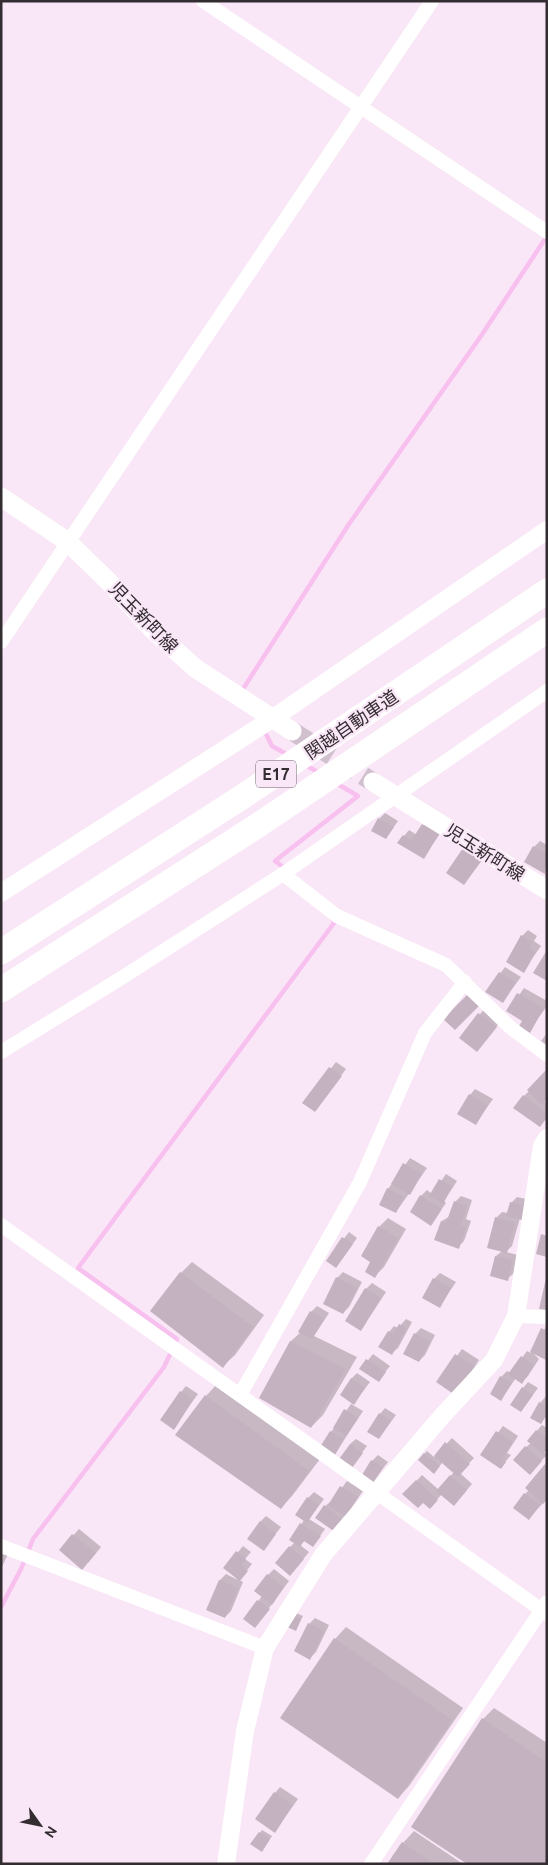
<svg xmlns="http://www.w3.org/2000/svg" width="548" height="1865" font-family="Ubuntu,'Noto Sans JP',sans-serif">
<style>
.shadow{fill:#0003}
.lines{fill:none;stroke-linecap:round;stroke-linejoin:round}
.stream{stroke:#f8c0ef;stroke-width:4.5}
.building{fill:#c4b2c1}
.secondary-tunnel{stroke:#d1c1cf;stroke-width:19;stroke-dasharray:19 9;stroke-linecap:butt}
.minor{stroke:#fff;stroke-width:14}
.tertiary{stroke:#fff;stroke-width:18}
.secondary{stroke:#fff;stroke-width:19}
.motorway{stroke:#fff;stroke-width:25}
.labels{text-anchor:middle;dominant-baseline:central;stroke-width:4.5;stroke-linejoin:round;paint-order:stroke}
.shield{fill:#f9e6f6;stroke:#6e646c;stroke-width:1}
.shield-label{font-size:16px;font-weight:bold;fill:#332c31}
.street-label{font-size:18px;fill:#332c31;stroke:#f9e6f6}
</style>
<rect width="100%" height="100%" fill="#f9e6f6"/>
<g class="shadow">
<path d="M385,813L398,821L386,838L379,819Z"/>
<path d="M429,819L444,828L423,858L404,836L409,830L417,835Z"/>
<path d="M540,841L547,845L545,873L534,847Z"/>
<path d="M464,849L486,855L464,884Z"/>
<path d="M528,930L537,936L534,941L541,946L523,971L522,936Z"/>
<path d="M505,967L521,977L502,1002L487,991Z"/>
<path d="M524,988L547,1001V1006L529,1031L524,1020L508,1011Z"/>
<path d="M485,1008L501,1021L477,1050L461,1038Z"/>
<path d="M547,1033V1045L541,1041Z"/>
<path d="M336,1062L346,1069L315,1111L304,1103Z"/>
<path d="M475,1089L493,1099L476,1123L470,1095Z"/>
<path d="M529,1091L547,1103V1118L540,1126L524,1096Z"/>
<path d="M410,1158L427,1168L396,1212L388,1189Z"/>
<path d="M446,1174L457,1181L444,1201L446,1203L431,1224L421,1196L427,1190L432,1194Z"/>
<path d="M461,1196L472,1200L466,1219L471,1221L464,1241L458,1247L436,1239L442,1221L450,1216L455,1202Z"/>
<path d="M517,1197L531,1200L520,1218L512,1246L506,1252L518,1255L513,1274L507,1279L491,1275L496,1256L502,1251L496,1218L502,1212L508,1213L511,1203Z"/>
<path d="M388,1218L406,1229L384,1267L375,1276L372,1262L379,1227Z"/>
<path d="M349,1232L357,1238L336,1267L327,1261Z"/>
<path d="M192,1262L264,1315L235,1355L223,1366L181,1273Z"/>
<path d="M343,1272L362,1282L349,1307L343,1313L337,1278Z"/>
<path d="M440,1273L456,1282L440,1306L434,1279Z"/>
<path d="M372,1283L386,1292L361,1330L366,1289Z"/>
<path d="M317,1306L329,1313L314,1336L357,1357L323,1415L311,1427L261,1398L291,1341L301,1332L311,1312Z"/>
<path d="M406,1319L412,1322L398,1348L392,1353L389,1332L394,1326L398,1328Z"/>
<path d="M547,1325V1358L532,1352L539,1359L528,1376L522,1382L516,1378L501,1399V1377L507,1371L511,1373L527,1351L531,1353Z"/>
<path d="M421,1328L435,1335L425,1355L419,1361L415,1334Z"/>
<path d="M462,1349L479,1360L461,1388L438,1382Z"/>
<path d="M373,1354L390,1366L379,1380L361,1369Z"/>
<path d="M357,1373L370,1382L354,1403L351,1379Z"/>
<path d="M528,1382L538,1388L521,1411L523,1388Z"/>
<path d="M217,1384L320,1459L292,1496L281,1508L206,1396Z"/>
<path d="M186,1386L198,1394L173,1428L181,1392Z"/>
<path d="M547,1395V1416L540,1423V1403Z"/>
<path d="M351,1404L363,1411L335,1454L331,1432Z"/>
<path d="M385,1408L396,1415L379,1438L380,1414Z"/>
<path d="M542,1425L547,1428V1449L544,1452L547,1455L535,1467L526,1447L531,1443L528,1441Z"/>
<path d="M503,1426L518,1436L507,1453L511,1455L500,1468L481,1455Z"/>
<path d="M452,1438L474,1458L460,1473L472,1484L460,1498L442,1494L430,1507L423,1501L404,1494L422,1475L439,1490L454,1472L443,1462L434,1472L419,1460L427,1451L434,1457Z"/>
<path d="M356,1439L367,1446L352,1466L350,1444Z"/>
<path d="M378,1455L388,1462L373,1481L372,1461Z"/>
<path d="M547,1464V1499L529,1518L525,1494L529,1490L526,1488Z"/>
<path d="M347,1481L363,1491L340,1524L325,1506L332,1501Z"/>
<path d="M314,1492L324,1499L309,1519L325,1529L313,1546L305,1540L300,1545L309,1552L296,1568L290,1547L295,1542L291,1540L304,1520L308,1498Z"/>
<path d="M266,1516L281,1527L264,1549L260,1522Z"/>
<path d="M79,1529L101,1547L88,1563L60,1550Z"/>
<path d="M243,1546L251,1552L245,1559L252,1564L239,1580L243,1582L231,1611L225,1617L208,1609L220,1580L226,1574L238,1580L225,1568Z"/>
<path d="M1,1551L8,1554L1,1569Z"/>
<path d="M274,1569L289,1581L255,1627L245,1619L262,1596L268,1575Z"/>
<path d="M294,1612L303,1616L296,1630Z"/>
<path d="M315,1618L329,1625L316,1652L310,1658L309,1624Z"/>
<path d="M346,1627L463,1708L409,1786L398,1798L282,1718L335,1639Z"/>
<path d="M494,1708L547,1743V1864L483,1719Z"/>
<path d="M280,1787L298,1799L275,1831V1793Z"/>
<path d="M262,1830L272,1836L264,1848L260,1833Z"/>
<path d="M414,1831L463,1864H388L403,1843Z"/>
</g>
<g class="lines">
<g class="stream">
<path d="M244,691L243,689L349,524L481,336L547,236"/>
<path d="M264,730L272,746L288,755"/>
<path d="M304,764L321,774"/>
<path d="M287,870L275,861L358,796L336,783"/>
<path d="M1,1607L21,1569L33,1539L164,1367L177,1339L78,1268L334,923L332,918"/>
</g>
</g>
<g class="building">
<path d="M378,818L394,827L386,839L371,831Z"/>
<path d="M422,824L439,834L424,859L397,843L403,835L411,841Z"/>
<path d="M533,846L547,854L545,874L524,862Z"/>
<path d="M463,848L481,861L464,885L446,873Z"/>
<path d="M521,935L532,942L529,947L536,952L524,973L506,962Z"/>
<path d="M547,950V981L533,973Z"/>
<path d="M499,972L516,983L503,1003L485,992Z"/>
<path d="M517,993L544,1008L530,1033L519,1026L522,1021L506,1011Z"/>
<path d="M467,995L479,1006L455,1030L443,1019Z"/>
<path d="M478,1013L497,1027L477,1052L459,1038Z"/>
<path d="M329,1067L342,1076L315,1112L302,1103Z"/>
<path d="M547,1069V1099L542,1105L527,1090Z"/>
<path d="M469,1094L488,1105L476,1125L457,1114Z"/>
<path d="M523,1095L547,1113V1117L540,1127L513,1108Z"/>
<path d="M403,1163L422,1174L410,1195L391,1184Z"/>
<path d="M439,1179L452,1187L443,1204L429,1196Z"/>
<path d="M387,1188L404,1197L396,1213L379,1205Z"/>
<path d="M420,1195L442,1209L431,1226L410,1212Z"/>
<path d="M454,1201L467,1206L461,1225L466,1227L459,1249L434,1240L441,1221L446,1223Z"/>
<path d="M510,1202L526,1206L522,1220L506,1216Z"/>
<path d="M495,1217L515,1222L507,1253L487,1248Z"/>
<path d="M378,1226L398,1238L375,1278L365,1272L370,1262L361,1256Z"/>
<path d="M541,1234L547,1236V1257L536,1254Z"/>
<path d="M342,1237L353,1244L336,1268L326,1261Z"/>
<path d="M495,1256L513,1260L508,1281L490,1276Z"/>
<path d="M180,1272L253,1327L223,1368L150,1311Z"/>
<path d="M336,1277L357,1288L343,1314L323,1304Z"/>
<path d="M433,1278L451,1288L440,1308L422,1298Z"/>
<path d="M546,1278H547V1310L539,1309Z"/>
<path d="M365,1288L381,1298L361,1331L345,1321Z"/>
<path d="M310,1311L324,1319L312,1339L298,1332Z"/>
<path d="M399,1324L407,1328L392,1355L378,1347L388,1331L393,1334Z"/>
<path d="M541,1328L547,1331L546,1360L530,1352Z"/>
<path d="M414,1333L430,1341L419,1362L403,1354Z"/>
<path d="M290,1341L346,1369L311,1428L259,1398Z"/>
<path d="M455,1354L474,1366L455,1395L436,1382Z"/>
<path d="M521,1356L534,1365L522,1384L508,1374Z"/>
<path d="M366,1359L386,1372L379,1382L359,1369Z"/>
<path d="M500,1376L512,1383L501,1401L490,1394Z"/>
<path d="M351,1378L365,1388L354,1405L340,1395Z"/>
<path d="M522,1387L533,1395L521,1412L510,1405Z"/>
<path d="M180,1391L193,1400L174,1430L160,1420Z"/>
<path d="M205,1395L309,1471L281,1509L175,1435Z"/>
<path d="M539,1402L547,1407V1414L541,1424L530,1418Z"/>
<path d="M344,1409L358,1418L346,1436L333,1428Z"/>
<path d="M379,1413L391,1421L379,1439L367,1432Z"/>
<path d="M536,1430L547,1438V1450L543,1454L527,1441Z"/>
<path d="M330,1431L344,1439L335,1455L320,1447Z"/>
<path d="M496,1431L513,1442L502,1459L506,1462L501,1469L480,1455Z"/>
<path d="M445,1442L470,1464L458,1477L434,1456Z"/>
<path d="M350,1444L363,1453L352,1468L339,1459Z"/>
<path d="M525,1446L542,1461L530,1475L513,1460Z"/>
<path d="M424,1453L440,1466L434,1474L418,1460Z"/>
<path d="M371,1460L383,1468L373,1483L362,1475Z"/>
<path d="M545,1464L547,1466V1500L543,1504L525,1488Z"/>
<path d="M450,1475L467,1490L454,1506L436,1491Z"/>
<path d="M416,1480L438,1500L430,1509L423,1503L418,1508L402,1494Z"/>
<path d="M340,1486L358,1497L346,1517L328,1505Z"/>
<path d="M524,1493L540,1505L529,1520L513,1508Z"/>
<path d="M307,1497L319,1505L307,1523L295,1515Z"/>
<path d="M324,1505L343,1520L335,1532L315,1518Z"/>
<path d="M260,1521L276,1534L264,1551L247,1539Z"/>
<path d="M300,1523L321,1536L313,1547L304,1541L300,1547L289,1540Z"/>
<path d="M72,1534L96,1553L82,1570L59,1550Z"/>
<path d="M289,1546L304,1559L290,1576L275,1563Z"/>
<path d="M236,1551L246,1559L241,1565L248,1571L240,1581L223,1568Z"/>
<path d="M267,1574L284,1587L272,1605L254,1591Z"/>
<path d="M219,1580L238,1588L225,1618L206,1610Z"/>
<path d="M257,1600L270,1609L255,1628L243,1619Z"/>
<path d="M290,1614L301,1619L296,1631L285,1626Z"/>
<path d="M308,1623L324,1631L310,1660L294,1651Z"/>
<path d="M334,1638L452,1720L398,1799L280,1718Z"/>
<path d="M482,1718L547,1763V1864H467L411,1827Z"/>
<path d="M274,1792L293,1805L275,1833L255,1819Z"/>
<path d="M259,1832L270,1839L262,1852L250,1844Z"/>
<path d="M402,1842L434,1864H387Z"/>
</g>
<g class="lines">
<path class="secondary-tunnel" d="M292,731L373,782"/>
<g class="minor">
<path d="M203,1L547,232"/>
<path d="M1,642L432,1"/>
<path d="M283,874L337,916L446,965L511,1028L547,1055"/>
<path d="M1,1052L123,977L283,874L547,691"/>
<path d="M1,1225L547,1614"/>
<path d="M516,1316L547,1317"/>
<path d="M240,1395L360,1182L425,1033L465,982"/>
<path d="M1,1546L265,1648"/>
<path d="M371,1864L547,1602"/>
</g>
<g class="tertiary">
<path d="M1,893L272,719L547,530"/>
<path d="M226,1864L245,1731L265,1648L323,1555L443,1415L494,1360L516,1316L542,1146L547,1138"/>
</g>
<g class="secondary">
<path d="M1,497L68,542L111,584L152,629L195,668L292,731"/>
<path d="M373,782L547,890"/>
</g>
<g class="motorway">
<path d="M1,952L242,797L547,591"/>
<path d="M1,990L260,824L547,630"/>
</g>
</g>
<g class="labels">
<rect class="shield" x="256" y="760.5" width="40" height="27" rx="4"/>
<g class="shield-label">
<text x="276" y="774">E17</text>
</g>
<g class="street-label">
<text transform="translate(144 617) rotate(46)">児玉新町線</text>
<text transform="translate(351 724) rotate(-34)">関越自動車道</text>
<text transform="translate(485 852) rotate(32)">児玉新町線</text>
</g>
</g>
<rect width="548" height="1865" fill="none" stroke="#332c31" stroke-width="5"/>
<g transform="translate(40 1825) rotate(123)" stroke="#f9e6f6" stroke-width="4" paint-order="stroke">
<path d="M0-4L9 19L0 12L-9 19Z" fill="#332c31"/>
<text y="-8" font-size="14" font-weight="bold" text-anchor="middle" fill="#332c31">N</text>
</g>
</svg>
